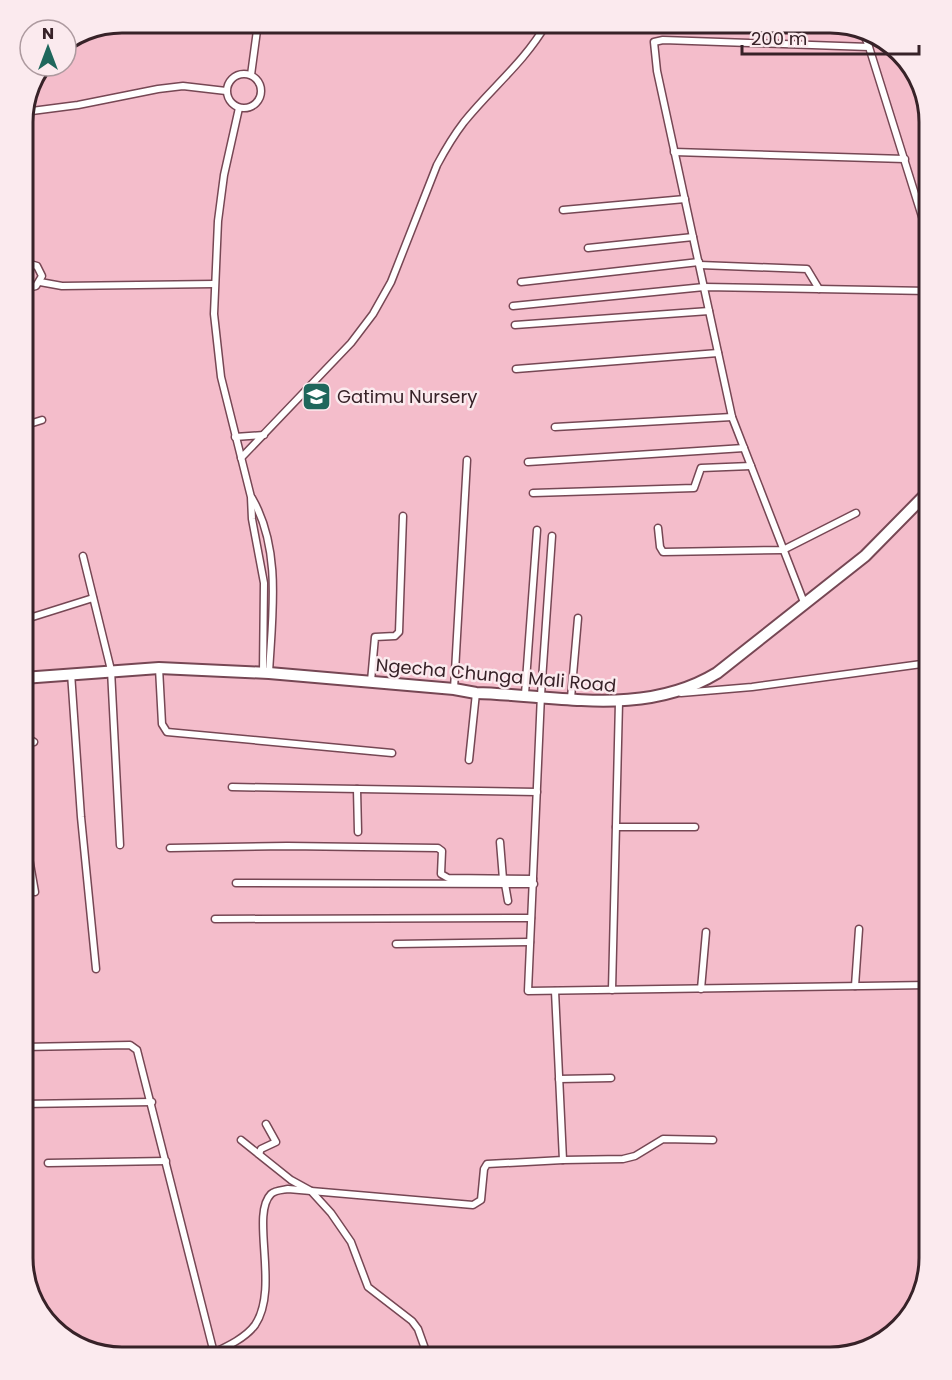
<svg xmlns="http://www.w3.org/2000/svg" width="952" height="1380" font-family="Poppins,sans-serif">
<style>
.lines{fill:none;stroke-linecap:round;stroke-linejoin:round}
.street-casing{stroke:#764754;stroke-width:9}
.primary-casing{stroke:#764754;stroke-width:14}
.street{stroke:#fff;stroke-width:6}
.primary{stroke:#fff;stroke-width:10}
.labels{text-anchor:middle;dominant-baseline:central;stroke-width:5;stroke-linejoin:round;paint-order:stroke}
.poi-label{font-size:18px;fill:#372228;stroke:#fbeaee;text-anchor:start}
.street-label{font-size:18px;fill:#372228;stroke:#fbeaee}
.rim{fill:none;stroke:#372228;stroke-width:3}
</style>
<rect width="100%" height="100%" fill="#f4bdcb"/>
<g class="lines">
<defs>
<g id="street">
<path d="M863,32L869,47"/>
<circle cx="244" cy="91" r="17"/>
<path d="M251,75L258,23"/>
<path d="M239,108L224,175L218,221L214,314L221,377L251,497L252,519L264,583L263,673"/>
<path d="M24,112L78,105L158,89L183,86L226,91"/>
<path d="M674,152L905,159"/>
<path d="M917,198L929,194"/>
<path d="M563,210L685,199"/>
<path d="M588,248L693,237"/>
<path d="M700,265L807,269L819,289"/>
<path d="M40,282L62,286L214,284"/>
<path d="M521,282L699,262"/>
<path d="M23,285L28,288L36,286L42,276L37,266L30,264L23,266"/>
<path d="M513,306L704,287L929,291"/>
<path d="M515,325L709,311"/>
<path d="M516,369L718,353"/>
<path d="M23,426L42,420"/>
<path d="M555,427L732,417"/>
<path d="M235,437L264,435"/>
<path d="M241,458L351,343L373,314L391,282L437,165C445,150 454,135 464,122C493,86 523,64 547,23"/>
<path d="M528,462L744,448"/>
<path d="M533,493L694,488L701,468L751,466"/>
<path d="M252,498C282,550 272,615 269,673"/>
<path d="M658,528L660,547L663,552L783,550L856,513"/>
<path d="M552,536L541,695L528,991L929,985"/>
<path d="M83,556L111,670L120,845"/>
<path d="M805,605L732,417L657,71L654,42L663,40L869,47L929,239"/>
<path d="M23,620L93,598"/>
<path d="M159,668L162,724L167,732L392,753"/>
<path d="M71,673L81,817L96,969"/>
<path d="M371,681L375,637L395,636L399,632L403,516"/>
<path d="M454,689L467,460"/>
<path d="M681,693L752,687L929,663"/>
<path d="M525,694L537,530"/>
<path d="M571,698L578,618"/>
<path d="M23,735L34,742"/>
<path d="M469,760L476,693"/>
<path d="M232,787L537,792"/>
<path d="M357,789L358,832"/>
<path d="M23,824L35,892"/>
<path d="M616,827H695"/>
<path d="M500,842L503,879"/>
<path d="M170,848L287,846L438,848L442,851L441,874L448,878L533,879"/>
<path d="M236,883L534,884"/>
<path d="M505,884L508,901"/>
<path d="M215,919L531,918"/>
<path d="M396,944L530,942"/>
<path d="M855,986L859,929"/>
<path d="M701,989L706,932"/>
<path d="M612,990L619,702"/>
<path d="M23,1047L130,1045L137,1050L215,1357"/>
<path d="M559,1079L611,1078"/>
<path d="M23,1104L152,1102"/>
<path d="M241,1140L291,1180L311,1191L331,1213L351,1242L368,1287L412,1321L418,1329L428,1357"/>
<path d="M259,1154L261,1149L276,1142L266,1124"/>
<path d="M563,1160L623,1159L635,1156L663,1139L713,1140"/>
<path d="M48,1163L166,1161"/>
<path d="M205,1357C221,1349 244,1340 255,1325C280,1288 250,1215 271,1194C275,1190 283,1190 288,1189L473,1205L481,1200L484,1169L487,1164L563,1160L555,991"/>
</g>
<path id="primary" d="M23,678L159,668L269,673L454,689L476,693C558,695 643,718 717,673L865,556L929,491"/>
</defs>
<use href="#street" class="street-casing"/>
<use href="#primary" class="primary-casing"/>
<use href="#street" class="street"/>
<use href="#primary" class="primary"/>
</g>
<defs>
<symbol id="school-square" viewBox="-11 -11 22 22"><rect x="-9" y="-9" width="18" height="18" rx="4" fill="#1f675c" stroke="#fbeaee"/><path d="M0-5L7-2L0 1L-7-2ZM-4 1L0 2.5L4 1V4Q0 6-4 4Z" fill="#fff"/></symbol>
</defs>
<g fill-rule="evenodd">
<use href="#school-square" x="300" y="380" width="33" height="33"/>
</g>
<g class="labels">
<g class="poi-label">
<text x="337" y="396">Gatimu Nursery</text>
</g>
<g class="street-label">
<text transform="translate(496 675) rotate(5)">Ngecha Chunga Mali Road</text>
</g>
</g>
<path d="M0 0H952V1380H0ZM122 33H830A89 89 0 0 1 919 122V1258A89 89 0 0 1 830 1347H122A89 89 0 0 1 33 1258V122A89 89 0 0 1 122 33Z" fill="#fbeaee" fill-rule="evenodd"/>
<path class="rim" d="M122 33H830A89 89 0 0 1 919 122V1258A89 89 0 0 1 830 1347H122A89 89 0 0 1 33 1258V122A89 89 0 0 1 122 33Z"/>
<g transform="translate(48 48)"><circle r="28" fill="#fbeaee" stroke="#ad9a9f" stroke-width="1.5"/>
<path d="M0-4.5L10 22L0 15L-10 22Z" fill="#1f675c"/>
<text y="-9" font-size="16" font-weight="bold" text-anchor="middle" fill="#372228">N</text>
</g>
<path d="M742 45v9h177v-9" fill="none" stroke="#372228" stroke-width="3"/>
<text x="751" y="45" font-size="18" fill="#372228" stroke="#fbeaee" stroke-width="4.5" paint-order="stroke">200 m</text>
</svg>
